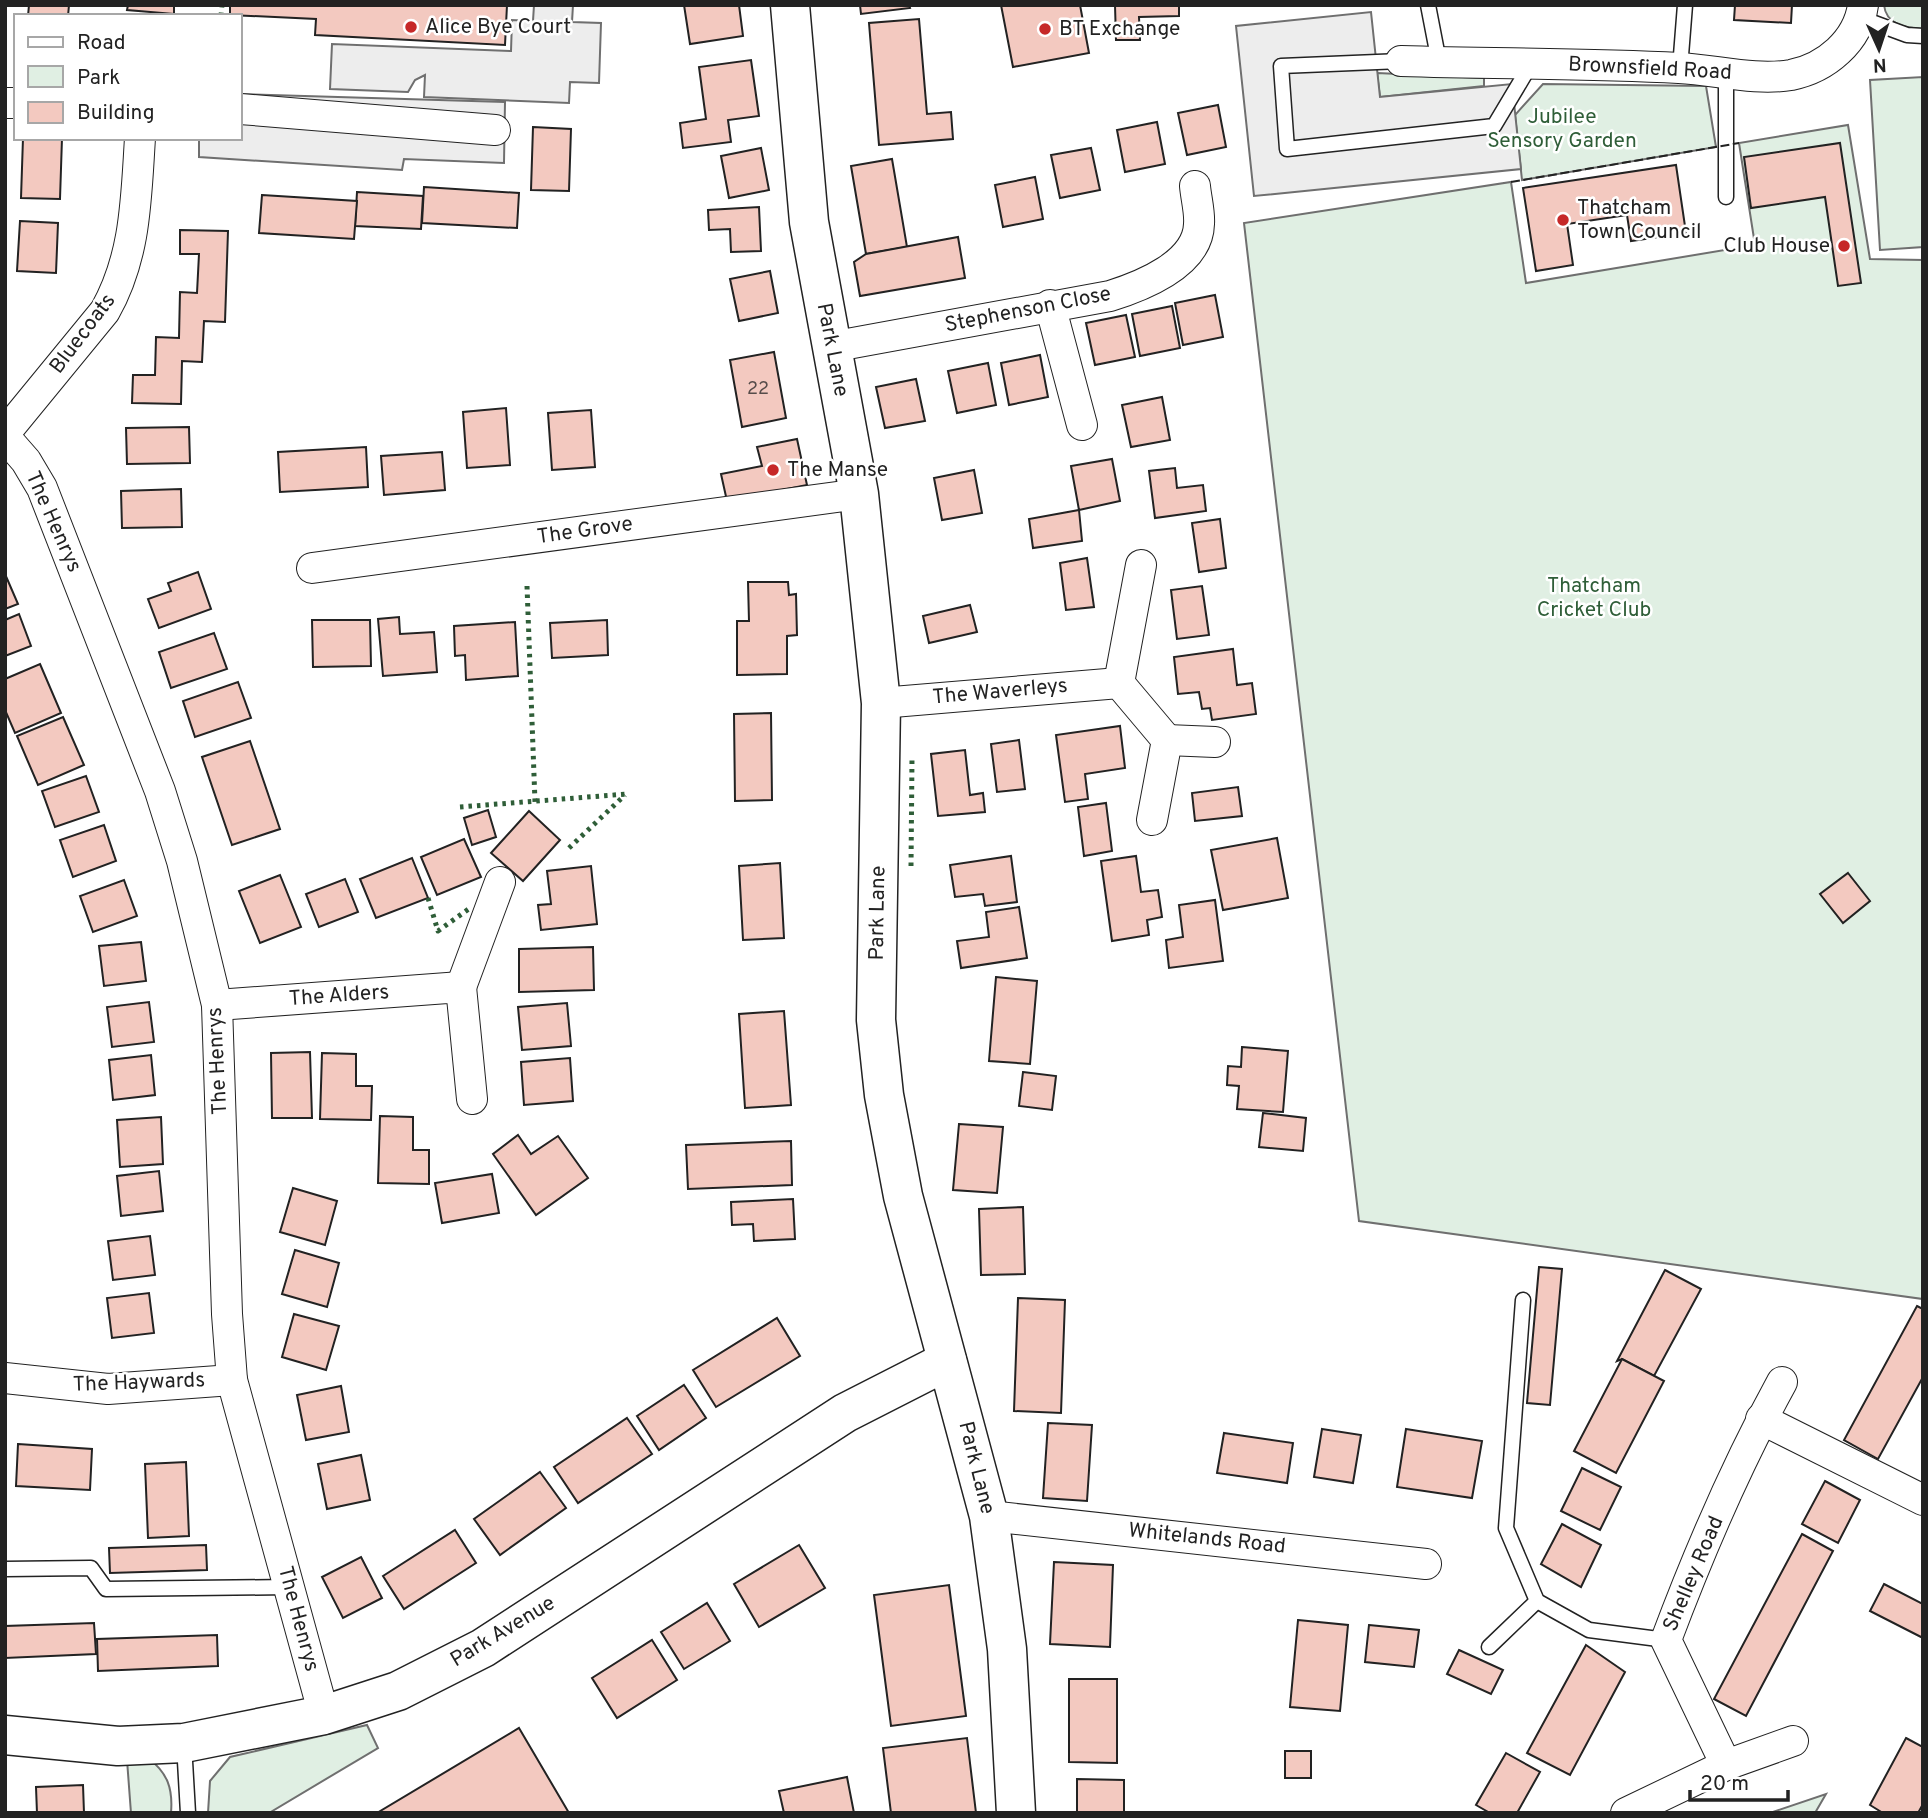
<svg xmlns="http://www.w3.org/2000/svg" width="1928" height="1818" font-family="Overpass,sans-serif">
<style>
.green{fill:#e0efe3;stroke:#6f6f6f;stroke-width:2}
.parking{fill:#ededed;stroke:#6f6f6f;stroke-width:2}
.building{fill:#f3c9c0;stroke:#222;stroke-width:2}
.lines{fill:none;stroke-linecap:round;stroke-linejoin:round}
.lane-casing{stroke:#222;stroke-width:17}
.street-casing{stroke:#222;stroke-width:32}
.secondary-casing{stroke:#222;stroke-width:41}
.lane{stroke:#fff;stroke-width:14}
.street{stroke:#fff;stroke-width:30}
.secondary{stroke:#fff;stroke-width:38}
.hedge{stroke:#2f5e38;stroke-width:5;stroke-dasharray:3.5 5;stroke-linecap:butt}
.fence{stroke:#222;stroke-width:2;stroke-dasharray:9 3.5;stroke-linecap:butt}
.poi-dot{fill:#c62828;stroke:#fff;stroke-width:2.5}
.labels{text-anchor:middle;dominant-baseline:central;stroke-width:5;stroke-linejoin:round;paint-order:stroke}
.number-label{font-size:18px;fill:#564c4a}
.poi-label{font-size:21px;fill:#222;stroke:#fff;text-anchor:start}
.street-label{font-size:21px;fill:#222;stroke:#fff}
.park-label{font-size:21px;fill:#2f5e38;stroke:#fff}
</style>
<rect width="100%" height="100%" fill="#fff"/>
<g class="green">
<path d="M1884,5H1923V29C1906,28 1886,25 1884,5Z"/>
<path d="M1377,73L1484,78V86L1380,97Z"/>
<path d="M1923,77V247L1880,250L1870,80Z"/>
<path d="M1543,84L1706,86L1716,147L1522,180L1515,115Z"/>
<path d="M1848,125L1870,259L1923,260V1299L1359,1221L1244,223L1511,182L1526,283L1755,245L1739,143Z"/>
<path d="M367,1725L378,1748L269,1813H208L210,1781L230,1757Z"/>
<path d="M148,1758C168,1773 173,1789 171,1813H131L127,1760Z"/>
<path d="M1826,1794L1815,1813H1770Z"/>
</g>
<g class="parking">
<path d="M534,5H573L572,22L601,23L599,83L570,82L569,103L424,97L425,75L415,80L408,92L330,89L332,44L511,51L512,20L533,21Z"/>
<path d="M1371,12L1380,97L1512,84L1521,169L1254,196L1236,26Z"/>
<path d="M240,94L505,102L504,163L404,159L402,170L199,157V138H240Z"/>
</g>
<g class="building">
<path d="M29,5H69L68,16H28Z"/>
<path d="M128,5H174V14L127,10Z"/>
<path d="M230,5H507L505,45L315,35L316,19L230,15Z"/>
<path d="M684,5H739L743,36L690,44Z"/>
<path d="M860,5H909L910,8L861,14Z"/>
<path d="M1001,5H1080L1089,53L1013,67Z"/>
<path d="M1115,5H1179V16L1139,17L1140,40H1116Z"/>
<path d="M1735,5H1792L1791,23L1734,20Z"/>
<path d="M919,19L927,114L951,112L953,139L879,145L869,23Z"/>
<path d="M751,60L759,116L728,120L731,142L683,148L680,123L706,119L699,67Z"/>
<path d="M1218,105L1226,147L1187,155L1178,113Z"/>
<path d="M1157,122L1165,164L1125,172L1117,130Z"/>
<path d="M533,127L571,129L569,191L531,190Z"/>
<path d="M23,138H62L60,199L21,198Z"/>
<path d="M1840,143L1861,283L1838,286L1825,197L1751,208L1744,157Z"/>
<path d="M761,148L769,190L729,198L721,156Z"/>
<path d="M1091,148L1100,190L1060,198L1051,155Z"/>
<path d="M892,159L907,247L866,254L851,166Z"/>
<path d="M1676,165L1686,233L1631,241L1627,215L1567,224L1573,265L1536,271L1523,188Z"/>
<path d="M1035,177L1043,219L1003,227L995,185Z"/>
<path d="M424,187L519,193L517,228L422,223Z"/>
<path d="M357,192L423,196L421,229L355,226Z"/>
<path d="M262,195L357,201L354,239L259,233Z"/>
<path d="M759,207L761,251L731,252L730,229L709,230L708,210Z"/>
<path d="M20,221L58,223L56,273L17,271Z"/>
<path d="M180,230L228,231L225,322L204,321L202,362L182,361L181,404L132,403L133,375H155L156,337L179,338L180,292L197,293L199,254H180Z"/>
<path d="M958,237L965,278L860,296L854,262L866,254Z"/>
<path d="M770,271L778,313L739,321L730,279Z"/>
<path d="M1215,295L1223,337L1183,345L1175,303Z"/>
<path d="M1172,306L1180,348L1140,356L1132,314Z"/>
<path d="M1126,315L1135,357L1095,365L1086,323Z"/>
<path d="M774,352L786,418L742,427L730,360Z"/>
<path d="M1040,355L1048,397L1009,405L1001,363Z"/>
<path d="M988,363L996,405L957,413L948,371Z"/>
<path d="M916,379L925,421L885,428L876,387Z"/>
<path d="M1162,397L1170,440L1131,447L1122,405Z"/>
<path d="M506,408L510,465L467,468L463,412Z"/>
<path d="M591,410L595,467L552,470L548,413Z"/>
<path d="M189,427L190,463L127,464L126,428Z"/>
<path d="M797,439L807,485L727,501L721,474L762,466L757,447Z"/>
<path d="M366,447L368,487L280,492L278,452Z"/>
<path d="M442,452L445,490L384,495L381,456Z"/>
<path d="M1112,459L1120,501L1079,510L1071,466Z"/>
<path d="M1175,468L1177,488L1203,485L1206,511L1155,518L1149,471Z"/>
<path d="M974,470L982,513L942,520L934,478Z"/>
<path d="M181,489L182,527L122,528L121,491Z"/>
<path d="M1079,510L1082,541L1033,548L1029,519Z"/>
<path d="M1220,519L1226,568L1199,572L1192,523Z"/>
<path d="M1087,558L1094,607L1066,610L1060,563Z"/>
<path d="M198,572L211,609L159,628L148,599L171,591L168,583Z"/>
<path d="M5,574L18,604L5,609Z"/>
<path d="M748,582H788L789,595L796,594L797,635L787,636V674L737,675V621H749Z"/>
<path d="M1202,586L1209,635L1177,639L1171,590Z"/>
<path d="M970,605L977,632L929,643L923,616Z"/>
<path d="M19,614L31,646L5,656V620Z"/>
<path d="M399,617L400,634L434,632L437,672L383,676L378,619Z"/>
<path d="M312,620H370L371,666L313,667Z"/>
<path d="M607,620L608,655L552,658L550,623Z"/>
<path d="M515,622L518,676L466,680L465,655L455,656L454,626Z"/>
<path d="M214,633L227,669L171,688L159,652Z"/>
<path d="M1233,649L1237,685L1252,683L1256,714L1212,720L1210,708L1202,709L1199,692L1178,694L1174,657Z"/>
<path d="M40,664L61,713L15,733L5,710V679Z"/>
<path d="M238,682L251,718L195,737L183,701Z"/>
<path d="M771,713L772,800L735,801L734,714Z"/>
<path d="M63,717L84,765L38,785L17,736Z"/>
<path d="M1120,726L1125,768L1085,774L1088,799L1065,802L1056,735Z"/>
<path d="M1019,740L1025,789L997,792L991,744Z"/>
<path d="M250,741L280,829L232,845L202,757Z"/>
<path d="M965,750L970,795L983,793L985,812L938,816L931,754Z"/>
<path d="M86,776L99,812L55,827L42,791Z"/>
<path d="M1238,787L1242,816L1195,821L1192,793Z"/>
<path d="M1106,803L1112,851L1084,856L1078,807Z"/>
<path d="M488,810L496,837L472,845L464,818Z"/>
<path d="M529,811L560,840L523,881L491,853Z"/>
<path d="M104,825L116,861L73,877L60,840Z"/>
<path d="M1277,838L1288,898L1223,910L1211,850Z"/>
<path d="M464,839L481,877L437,895L421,857Z"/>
<path d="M1011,856L1017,902L985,906L983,894L955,897L950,865Z"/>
<path d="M1136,856L1141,892L1158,890L1162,917L1147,920L1149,935L1112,941L1101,861Z"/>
<path d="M412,858L428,898L376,918L360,879Z"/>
<path d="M780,863L784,938L743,940L739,866Z"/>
<path d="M591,866L597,924L541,930L538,905L551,904L547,871Z"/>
<path d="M1848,873L1870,901L1843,923L1820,894Z"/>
<path d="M280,875L301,927L260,943L239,891Z"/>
<path d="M345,879L358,912L319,927L306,894Z"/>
<path d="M124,880L137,916L93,932L80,896Z"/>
<path d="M1215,900L1223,961L1169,968L1166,940L1183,937L1179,905Z"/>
<path d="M1019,907L1027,958L961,968L957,941L989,937L986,912Z"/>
<path d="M141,942L146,981L104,986L99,946Z"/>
<path d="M593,947L594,990L519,992V949Z"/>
<path d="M996,977L1037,981L1030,1064L989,1061Z"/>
<path d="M149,1002L154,1042L112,1047L107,1007Z"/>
<path d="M567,1003L571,1046L522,1050L518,1007Z"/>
<path d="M784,1011L791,1105L745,1108L739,1014Z"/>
<path d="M1242,1047L1288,1051L1283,1112L1237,1109L1239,1086L1227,1085L1228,1066L1241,1067Z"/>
<path d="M310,1052L312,1118H272L271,1053Z"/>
<path d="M322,1053L356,1054V1086H372L371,1120L320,1119Z"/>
<path d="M151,1055L155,1095L113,1100L109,1060Z"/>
<path d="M570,1058L573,1101L524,1105L521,1062Z"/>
<path d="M1023,1072L1056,1076L1052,1110L1019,1106Z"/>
<path d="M1263,1113L1306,1118L1303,1151L1259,1147Z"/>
<path d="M380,1116L413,1117V1150H429V1184L378,1183Z"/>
<path d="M161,1117L163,1164L120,1167L117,1120Z"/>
<path d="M959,1124L1003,1127L997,1193L953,1190Z"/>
<path d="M518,1135L531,1154L558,1136L588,1178L536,1215L493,1154Z"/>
<path d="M791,1141L792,1185L688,1189L686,1145Z"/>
<path d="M159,1171L163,1211L121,1216L117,1176Z"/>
<path d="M492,1174L499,1213L442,1223L435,1183Z"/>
<path d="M293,1188L337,1201L325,1245L280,1232Z"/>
<path d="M793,1199L795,1239L754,1241L753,1224L732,1225L731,1202Z"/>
<path d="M1023,1207L1025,1274L981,1275L979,1209Z"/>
<path d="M150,1236L155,1275L113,1280L108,1241Z"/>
<path d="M295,1250L339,1263L327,1307L282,1294Z"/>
<path d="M1539,1267L1562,1269L1550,1405L1527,1403Z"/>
<path d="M1665,1270L1701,1289L1654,1376L1622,1359L1617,1361Z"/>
<path d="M149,1293L154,1333L112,1338L107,1298Z"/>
<path d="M1018,1298L1065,1300L1061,1413L1014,1411Z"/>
<path d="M1917,1306L1923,1309V1377L1878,1459L1844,1440Z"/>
<path d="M294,1314L339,1326L326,1370L282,1357Z"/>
<path d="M777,1318L800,1356L716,1407L693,1370Z"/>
<path d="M1622,1359L1664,1381L1616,1473L1574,1451Z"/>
<path d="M684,1385L706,1418L659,1450L637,1416Z"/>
<path d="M341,1386L349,1432L306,1440L297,1395Z"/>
<path d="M627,1418L652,1454L578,1503L554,1467Z"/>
<path d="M1048,1423L1092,1425L1087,1501L1043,1498Z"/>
<path d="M1322,1429L1361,1435L1353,1483L1314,1477Z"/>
<path d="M1406,1429L1482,1441L1472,1498L1397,1487Z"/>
<path d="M1224,1433L1293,1443L1287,1483L1217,1473Z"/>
<path d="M18,1444L92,1449L90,1490L16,1486Z"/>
<path d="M361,1455L370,1500L327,1509L318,1464Z"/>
<path d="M186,1462L189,1536L148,1538L145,1464Z"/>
<path d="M1582,1468L1621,1487L1600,1530L1561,1511Z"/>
<path d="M540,1472L566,1508L500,1555L474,1519Z"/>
<path d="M1825,1481L1860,1500L1838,1543L1802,1524Z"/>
<path d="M1562,1524L1601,1545L1581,1587L1541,1564Z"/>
<path d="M455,1530L476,1563L404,1609L383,1576Z"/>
<path d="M1802,1534L1833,1551L1746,1716L1714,1699Z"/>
<path d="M206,1545L207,1570L110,1573L109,1548Z"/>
<path d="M799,1545L825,1588L759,1627L734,1584Z"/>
<path d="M361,1557L382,1598L343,1618L322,1577Z"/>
<path d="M1054,1562L1113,1565L1110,1647L1050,1644Z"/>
<path d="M1884,1584L1923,1604V1638L1870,1611Z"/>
<path d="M949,1585L966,1716L891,1726L874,1595Z"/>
<path d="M707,1603L730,1641L684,1669L661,1632Z"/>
<path d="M1298,1620L1348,1625L1340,1711L1290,1707Z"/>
<path d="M94,1623L96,1654L5,1658V1626Z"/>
<path d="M1369,1625L1419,1630L1414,1667L1365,1662Z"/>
<path d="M217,1635L218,1666L98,1671L97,1639Z"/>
<path d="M652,1640L677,1680L617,1718L592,1678Z"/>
<path d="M1586,1645L1625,1672L1570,1775L1527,1753Z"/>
<path d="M1459,1650L1503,1670L1491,1694L1447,1674Z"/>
<path d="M1069,1679H1117V1763L1069,1762Z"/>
<path d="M519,1728L569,1813H377Z"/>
<path d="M967,1738L976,1813H891L883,1748Z"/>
<path d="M1906,1738L1923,1747V1804L1918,1813H1883L1870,1805Z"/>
<rect x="1285" y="1751" width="26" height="27"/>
<path d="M1506,1753L1540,1772L1517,1813H1490L1476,1805Z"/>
<path d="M847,1777L854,1813H784L779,1791Z"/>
<path d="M1077,1779L1124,1780V1813H1077Z"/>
<path d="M83,1785L84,1813H37L36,1787Z"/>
</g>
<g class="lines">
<defs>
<g id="lane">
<path d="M1428,5L1439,62"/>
<path d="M1861,18L1907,35L1923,36"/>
<path d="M1401,61L1281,66L1287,149L1494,126L1531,64"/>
<path d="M1680,68L1685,5"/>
<path d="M1726,197V72"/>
<path d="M1523,1300L1506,1528L1537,1601L1589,1630L1666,1640"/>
<path d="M5,1569L91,1568L106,1589L289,1587"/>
<path d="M1489,1647L1537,1601"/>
<path d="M184,1744L188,1813"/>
</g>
<g id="street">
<path d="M1401,61C1494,64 1587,63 1679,68C1716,70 1755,81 1791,75C1826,68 1858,41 1863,5"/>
<path d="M5,103H16"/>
<path d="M240,109L495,130"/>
<path d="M1050,305L1082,425"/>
<path d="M831,347L1110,296C1142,286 1198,264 1199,224C1200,212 1196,198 1195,186"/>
<path d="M5,433L105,311C136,256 136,199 140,138"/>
<path d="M5,437L26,461L42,488L160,791L182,861L217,1005L227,1314L232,1380L324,1715"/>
<path d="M312,568L859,494"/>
<path d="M1119,683L1141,565"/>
<path d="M881,703L1119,683L1167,740L1152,820"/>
<path d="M1167,740L1215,742"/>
<path d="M461,987L500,882"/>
<path d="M217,1005L461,987L472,1099"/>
<path d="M5,1378L108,1389L232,1380"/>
<path d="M1761,1419L1923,1500"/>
<path d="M989,1516L1426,1564"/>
<path d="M1726,1765L1666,1640C1699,1552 1737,1464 1782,1382"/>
<path d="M1626,1813L1726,1765L1793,1741"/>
</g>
<g id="secondary">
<path d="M790,5L809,222L859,494L881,703L876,1020L884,1095L903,1196L989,1516L1007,1649L1016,1813"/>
<path d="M5,1735L118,1746L184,1743L324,1715L398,1691L483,1648L845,1413L947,1361"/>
</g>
</defs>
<use href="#lane" class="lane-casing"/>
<use href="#street" class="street-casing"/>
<use href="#secondary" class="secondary-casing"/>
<use href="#lane" class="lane"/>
<use href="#street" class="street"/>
<use href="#secondary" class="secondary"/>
<g class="hedge">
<path d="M221,16L222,5"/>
<path d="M527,586L535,802"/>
<path d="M460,807L627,794"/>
<path d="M569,848L625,795"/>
<path d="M911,866L912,758"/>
<path d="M428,898L438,931L470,908"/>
</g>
<path class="fence" d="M1511,182L1739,143"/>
</g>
<g class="poi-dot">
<circle cx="411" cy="27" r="7"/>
<circle cx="1045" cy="29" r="7"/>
<circle cx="1563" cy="220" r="7"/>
<circle cx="1844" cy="246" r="7"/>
<circle cx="773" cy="470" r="7"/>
</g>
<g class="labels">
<g class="number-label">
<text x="758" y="389">22</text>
</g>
<g class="poi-label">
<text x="425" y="27">Alice Bye Court</text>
<text x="1059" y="29">BT Exchange</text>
<text x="1577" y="208">Thatcham<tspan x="1577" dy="24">Town Council</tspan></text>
<text x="1830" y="246" text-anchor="end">Club House</text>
<text x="787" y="470">The Manse</text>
</g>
<g class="street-label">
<text transform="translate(1650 69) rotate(3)">Brownsfield Road</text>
<text transform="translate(1028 310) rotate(-11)">Stephenson Close</text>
<text transform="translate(83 334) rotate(-53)">Bluecoats</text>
<text transform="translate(832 350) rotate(79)">Park Lane</text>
<text transform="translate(53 522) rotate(66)">The Henrys</text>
<text transform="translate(585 531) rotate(-8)">The Grove</text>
<text transform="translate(1000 692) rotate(-5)">The Waverleys</text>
<text transform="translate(878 913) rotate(-89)">Park Lane</text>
<text transform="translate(339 996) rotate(-4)">The Alders</text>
<text transform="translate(218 1061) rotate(-93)">The Henrys</text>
<text transform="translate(139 1383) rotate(-2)">The Haywards</text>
<text transform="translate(976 1468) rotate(76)">Park Lane</text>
<text transform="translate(1207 1539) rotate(6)">Whitelands Road</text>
<text transform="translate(1694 1574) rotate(-67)">Shelley Road</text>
<text transform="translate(298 1619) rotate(75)">The Henrys</text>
<text transform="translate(503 1632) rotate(-31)">Park Avenue</text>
</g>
<g class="park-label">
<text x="1562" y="117">Jubilee<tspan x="1562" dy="24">Sensory Garden</tspan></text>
<text x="1594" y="586">Thatcham<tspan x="1594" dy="24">Cricket Club</tspan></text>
</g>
</g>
<rect width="1928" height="1818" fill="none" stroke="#222222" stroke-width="14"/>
<rect x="14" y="14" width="228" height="126" fill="#ffffff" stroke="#a7a7a7" stroke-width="2"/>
<rect x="28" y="37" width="35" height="10" fill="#ffffff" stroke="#a7a7a7" stroke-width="2"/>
<text x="77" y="49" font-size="21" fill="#222222">Road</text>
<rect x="28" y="66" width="35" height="21" fill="#e0efe3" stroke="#a7a7a7" stroke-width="2"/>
<text x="77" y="84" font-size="21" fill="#222222">Park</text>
<rect x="28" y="102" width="35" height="21" fill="#f3c9c0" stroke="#a7a7a7" stroke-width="2"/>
<text x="77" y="119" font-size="21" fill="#222222">Building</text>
<g transform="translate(1879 49) rotate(177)" stroke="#ffffff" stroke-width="5" paint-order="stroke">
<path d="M0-5L12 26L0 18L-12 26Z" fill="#222222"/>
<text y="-10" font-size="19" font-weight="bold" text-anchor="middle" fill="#222222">N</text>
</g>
<path d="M1690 1790v10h98v-10" fill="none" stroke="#222222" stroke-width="3.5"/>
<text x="1700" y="1790" font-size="21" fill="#222222" stroke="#ffffff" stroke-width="5" paint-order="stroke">20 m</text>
</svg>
